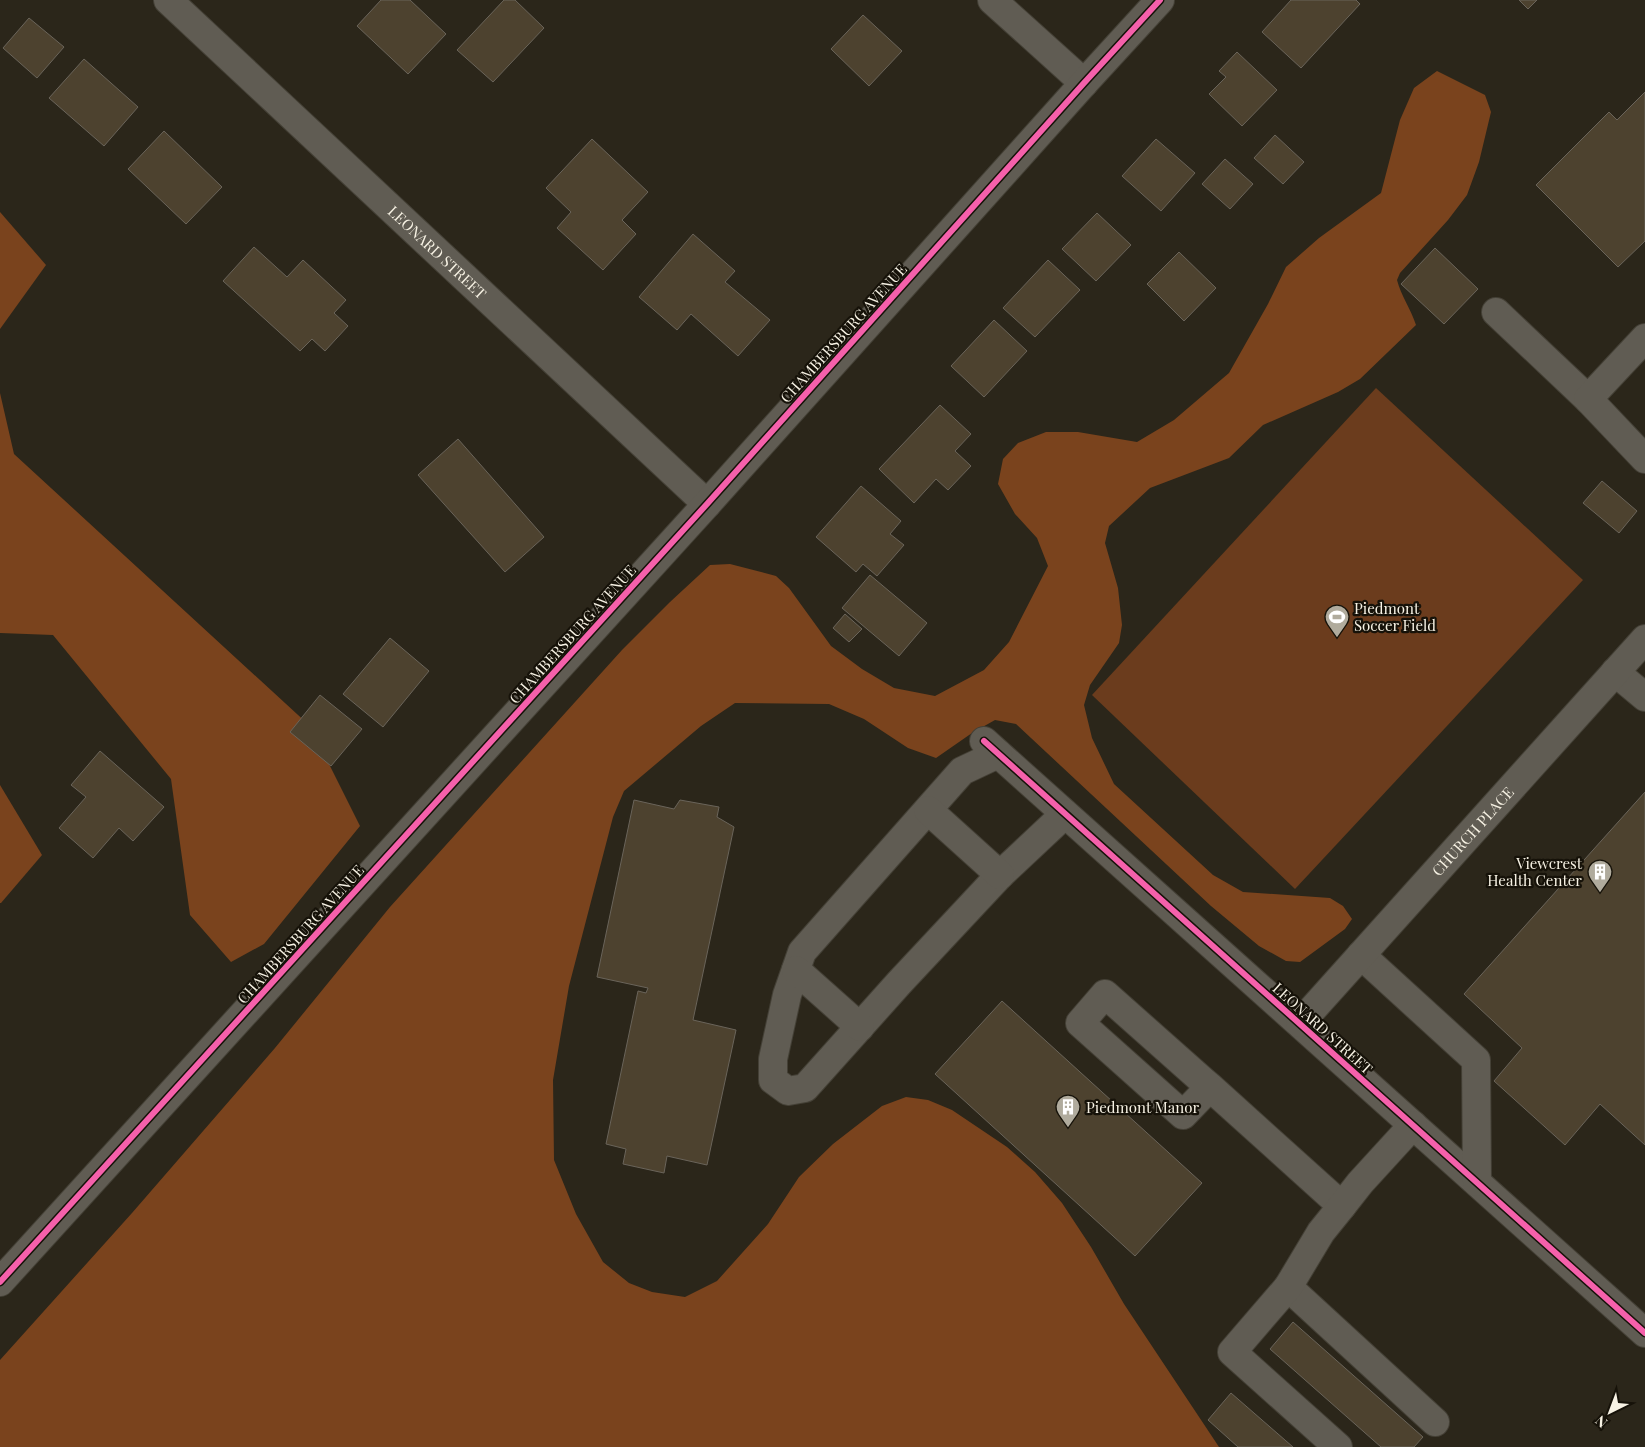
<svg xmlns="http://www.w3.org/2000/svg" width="1645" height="1447" font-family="'Playfair Display',serif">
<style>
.green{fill:#6b3c1d}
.forest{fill:#7a431d}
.building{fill:#4d422f;stroke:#6a645a}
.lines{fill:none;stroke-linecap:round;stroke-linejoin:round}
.minor-casing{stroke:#444036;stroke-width:30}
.minor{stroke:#605c53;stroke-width:28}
.cycleway-casing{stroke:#161209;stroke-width:9}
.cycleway{stroke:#f560ab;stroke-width:6}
.labels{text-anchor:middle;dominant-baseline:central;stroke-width:4.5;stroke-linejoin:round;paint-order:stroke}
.street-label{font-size:15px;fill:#f7f2e4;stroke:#161209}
.poi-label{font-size:15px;fill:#f7f2e4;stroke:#161209;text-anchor:start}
</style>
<rect width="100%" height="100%" fill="#2b261a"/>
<path class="green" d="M1376,388L1583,580L1295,889L1092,695Z"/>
<g class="forest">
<path d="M1437,71L1485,95L1491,112L1479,162L1467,195L1448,220L1400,273L1397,280C1401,296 1411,309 1416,325L1360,379L1338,392L1263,425L1229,458L1150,488L1109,526L1105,543L1118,588L1122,625L1119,643L1090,685L1084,705L1092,738L1114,784L1213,875L1243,892L1330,898L1343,906L1352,919L1345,929L1300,962L1286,961L1259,946L1211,906L1016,724L995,720L972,733L936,758L908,748L864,719L829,704L735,703L701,726L624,791L613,817L569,986L553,1080L554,1160L576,1214L603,1262L629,1283L652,1292L685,1297L717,1281L768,1224L799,1177L833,1144L882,1106L906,1097L928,1100L952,1110L1007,1147L1035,1172L1062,1203L1091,1247L1124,1304L1219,1447H0V1360L132,1213L275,1048L390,907L622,650L670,602L710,565L730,564L776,576L789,588L831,646L862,669L894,688L935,696L984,670L1009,642L1048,566L1037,538L1015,514L998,484L1003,459L1018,443L1046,432H1078L1137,442L1174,420L1229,373L1268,304L1286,267L1319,238L1381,193L1400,120L1414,88Z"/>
<path d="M0,212L46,265L0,329Z"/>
<path d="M0,393L14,454L310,726L360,826L264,944L231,962L190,915L171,779L53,635L0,633Z"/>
<path d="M0,785L42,855L1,903H0Z"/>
</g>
<g class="building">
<path d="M381,0H410L446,34L408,74L357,26Z"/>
<path d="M504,0H515L544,28L493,82L457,50Z"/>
<path d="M1291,0H1356L1360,4L1301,68L1262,32Z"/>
<path d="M1519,0H1537L1528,9Z"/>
<path d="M863,15L902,51L869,86L831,49Z"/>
<path d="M29,18L64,47L37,78L3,48Z"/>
<path d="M1237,52L1277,90L1242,126L1209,94L1226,77L1219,71Z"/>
<path d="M84,59L138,107L104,146L49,98Z"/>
<path d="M1645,92V241L1618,267L1536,185L1609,112L1617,120Z"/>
<path d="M164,131L222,187L186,224L128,169Z"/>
<path d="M1275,135L1304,162L1283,184L1254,158Z"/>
<path d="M592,139L648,192L622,220L636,234L603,270L557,228L571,212L546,188Z"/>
<path d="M1156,139L1195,173L1161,211L1122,176Z"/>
<path d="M1225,159L1253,184L1230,209L1202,184Z"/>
<path d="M1097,213L1131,245L1096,281L1062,249Z"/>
<path d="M693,234L735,271L725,282L770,320L738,356L691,314L677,330L639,297Z"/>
<path d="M254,247L287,277L303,260L346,300L334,313L348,326L325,351L312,339L300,351L223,281Z"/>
<path d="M1435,248L1478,289L1444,324L1401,284Z"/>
<path d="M1179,252L1216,288L1184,321L1147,284Z"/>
<path d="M1048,260L1080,290L1035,337L1003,308Z"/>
<path d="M994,320L1027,351L984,397L951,366Z"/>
<path d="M940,405L971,434L955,451L971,466L948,490L936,479L914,503L879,469Z"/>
<path d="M458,439L544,537L505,572L418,475Z"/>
<path d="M1602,481L1637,511L1619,533L1583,503Z"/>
<path d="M861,486L901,521L890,534L904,545L877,576L863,564L856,572L816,537Z"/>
<path d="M870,575L927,623L899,656L842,608Z"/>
<path d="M845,614L862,629L849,642L833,628Z"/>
<path d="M390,638L429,671L383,727L343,694Z"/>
<path d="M320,695L362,729L331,766L290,732Z"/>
<path d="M100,751L164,807L133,841L119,828L93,858L59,828L86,797L71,785Z"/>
<path d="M1645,792V1145L1600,1104L1565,1145L1494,1081L1522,1048L1464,994Z"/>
<path d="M634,800L674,809L680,800L719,807L717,817L734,827L693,1020L736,1030L707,1165L667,1156L664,1173L623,1164L626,1149L606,1144L638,991L646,993L648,988L597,977Z"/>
<path d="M1002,1001L1202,1183L1135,1256L935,1074Z"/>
<path d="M1293,1322L1423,1437L1414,1447H1381L1270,1349Z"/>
<path d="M1231,1393L1293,1447H1238L1208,1420Z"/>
</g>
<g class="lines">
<defs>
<g id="minor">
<path id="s1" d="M168,0L707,504"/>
<path d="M992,0L1084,83"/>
<path d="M1496,312L1588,399"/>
<path d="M1645,338L1588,399L1645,459"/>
<path d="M1615,672L1645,697"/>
<path d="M984,741L1645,1333"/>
<path d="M998,754L962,771L802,952L787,995L773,1059V1080L788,1091L805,1088L899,983L1000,875L1065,814"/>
<path d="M928,810L1000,875"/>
<path d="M1361,955L1476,1060L1477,1182"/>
<path d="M796,970L860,1027"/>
<path id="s2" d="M1300,1023L1645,639"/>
<path d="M1210,1087L1183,1115L1080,1023L1105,994L1203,1081L1210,1087L1342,1206"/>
<path d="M0,1282L707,504L1084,83L1160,0"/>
<path d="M1288,1287L1435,1422"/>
<path d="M1338,1447L1232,1352L1288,1287L1321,1232L1342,1206L1360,1183L1413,1125"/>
</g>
</defs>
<use href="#minor" class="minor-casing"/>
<use href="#minor" class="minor"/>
<defs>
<g id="cycleway">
<path d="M984,741L1645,1333"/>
<path d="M0,1282L707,504L1084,83L1160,0"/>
</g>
</defs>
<use href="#cycleway" class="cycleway-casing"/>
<use href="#cycleway" class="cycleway"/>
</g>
<defs>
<symbol id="stadium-pin" viewBox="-11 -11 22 30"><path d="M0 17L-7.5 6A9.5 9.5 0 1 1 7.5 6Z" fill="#b0ab9d" stroke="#161209"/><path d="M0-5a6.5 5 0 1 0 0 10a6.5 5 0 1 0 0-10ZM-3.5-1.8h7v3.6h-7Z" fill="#fff"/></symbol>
<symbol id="building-pin" viewBox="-11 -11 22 30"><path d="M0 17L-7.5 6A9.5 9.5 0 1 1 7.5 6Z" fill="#b0ab9d" stroke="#161209"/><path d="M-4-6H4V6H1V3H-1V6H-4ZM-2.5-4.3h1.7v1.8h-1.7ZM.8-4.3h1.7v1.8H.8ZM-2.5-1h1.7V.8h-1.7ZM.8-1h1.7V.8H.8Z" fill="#fff"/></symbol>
</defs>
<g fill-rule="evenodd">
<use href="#stadium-pin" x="1323" y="603" width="28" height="38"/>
<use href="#building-pin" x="1586" y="858" width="28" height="38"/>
<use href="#building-pin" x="1054" y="1093" width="28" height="38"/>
</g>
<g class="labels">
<g class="street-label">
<text stroke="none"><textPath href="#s1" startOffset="369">LEONARD STREET</textPath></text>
<text transform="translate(843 333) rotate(-48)">CHAMBERSBURG AVENUE</text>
<text transform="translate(572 634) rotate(-48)">CHAMBERSBURG AVENUE</text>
<text stroke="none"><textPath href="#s2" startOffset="258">CHURCH PLACE</textPath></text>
<text transform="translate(300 934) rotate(-48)">CHAMBERSBURG AVENUE</text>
<text transform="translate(1323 1028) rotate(42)">LEONARD STREET</text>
</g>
<g class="poi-label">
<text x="1354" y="608">Piedmont<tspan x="1354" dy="17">Soccer Field</tspan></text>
<text x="1582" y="863" text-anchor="end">Viewcrest<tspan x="1582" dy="17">Health Center</tspan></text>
<text x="1086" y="1107">Piedmont Manor</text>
</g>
</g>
<g transform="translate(1610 1412) rotate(222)" stroke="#161209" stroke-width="4" paint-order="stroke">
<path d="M0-4L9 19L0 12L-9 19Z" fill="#f7f2e4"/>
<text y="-8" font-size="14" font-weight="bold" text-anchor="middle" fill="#f7f2e4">N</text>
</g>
</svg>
